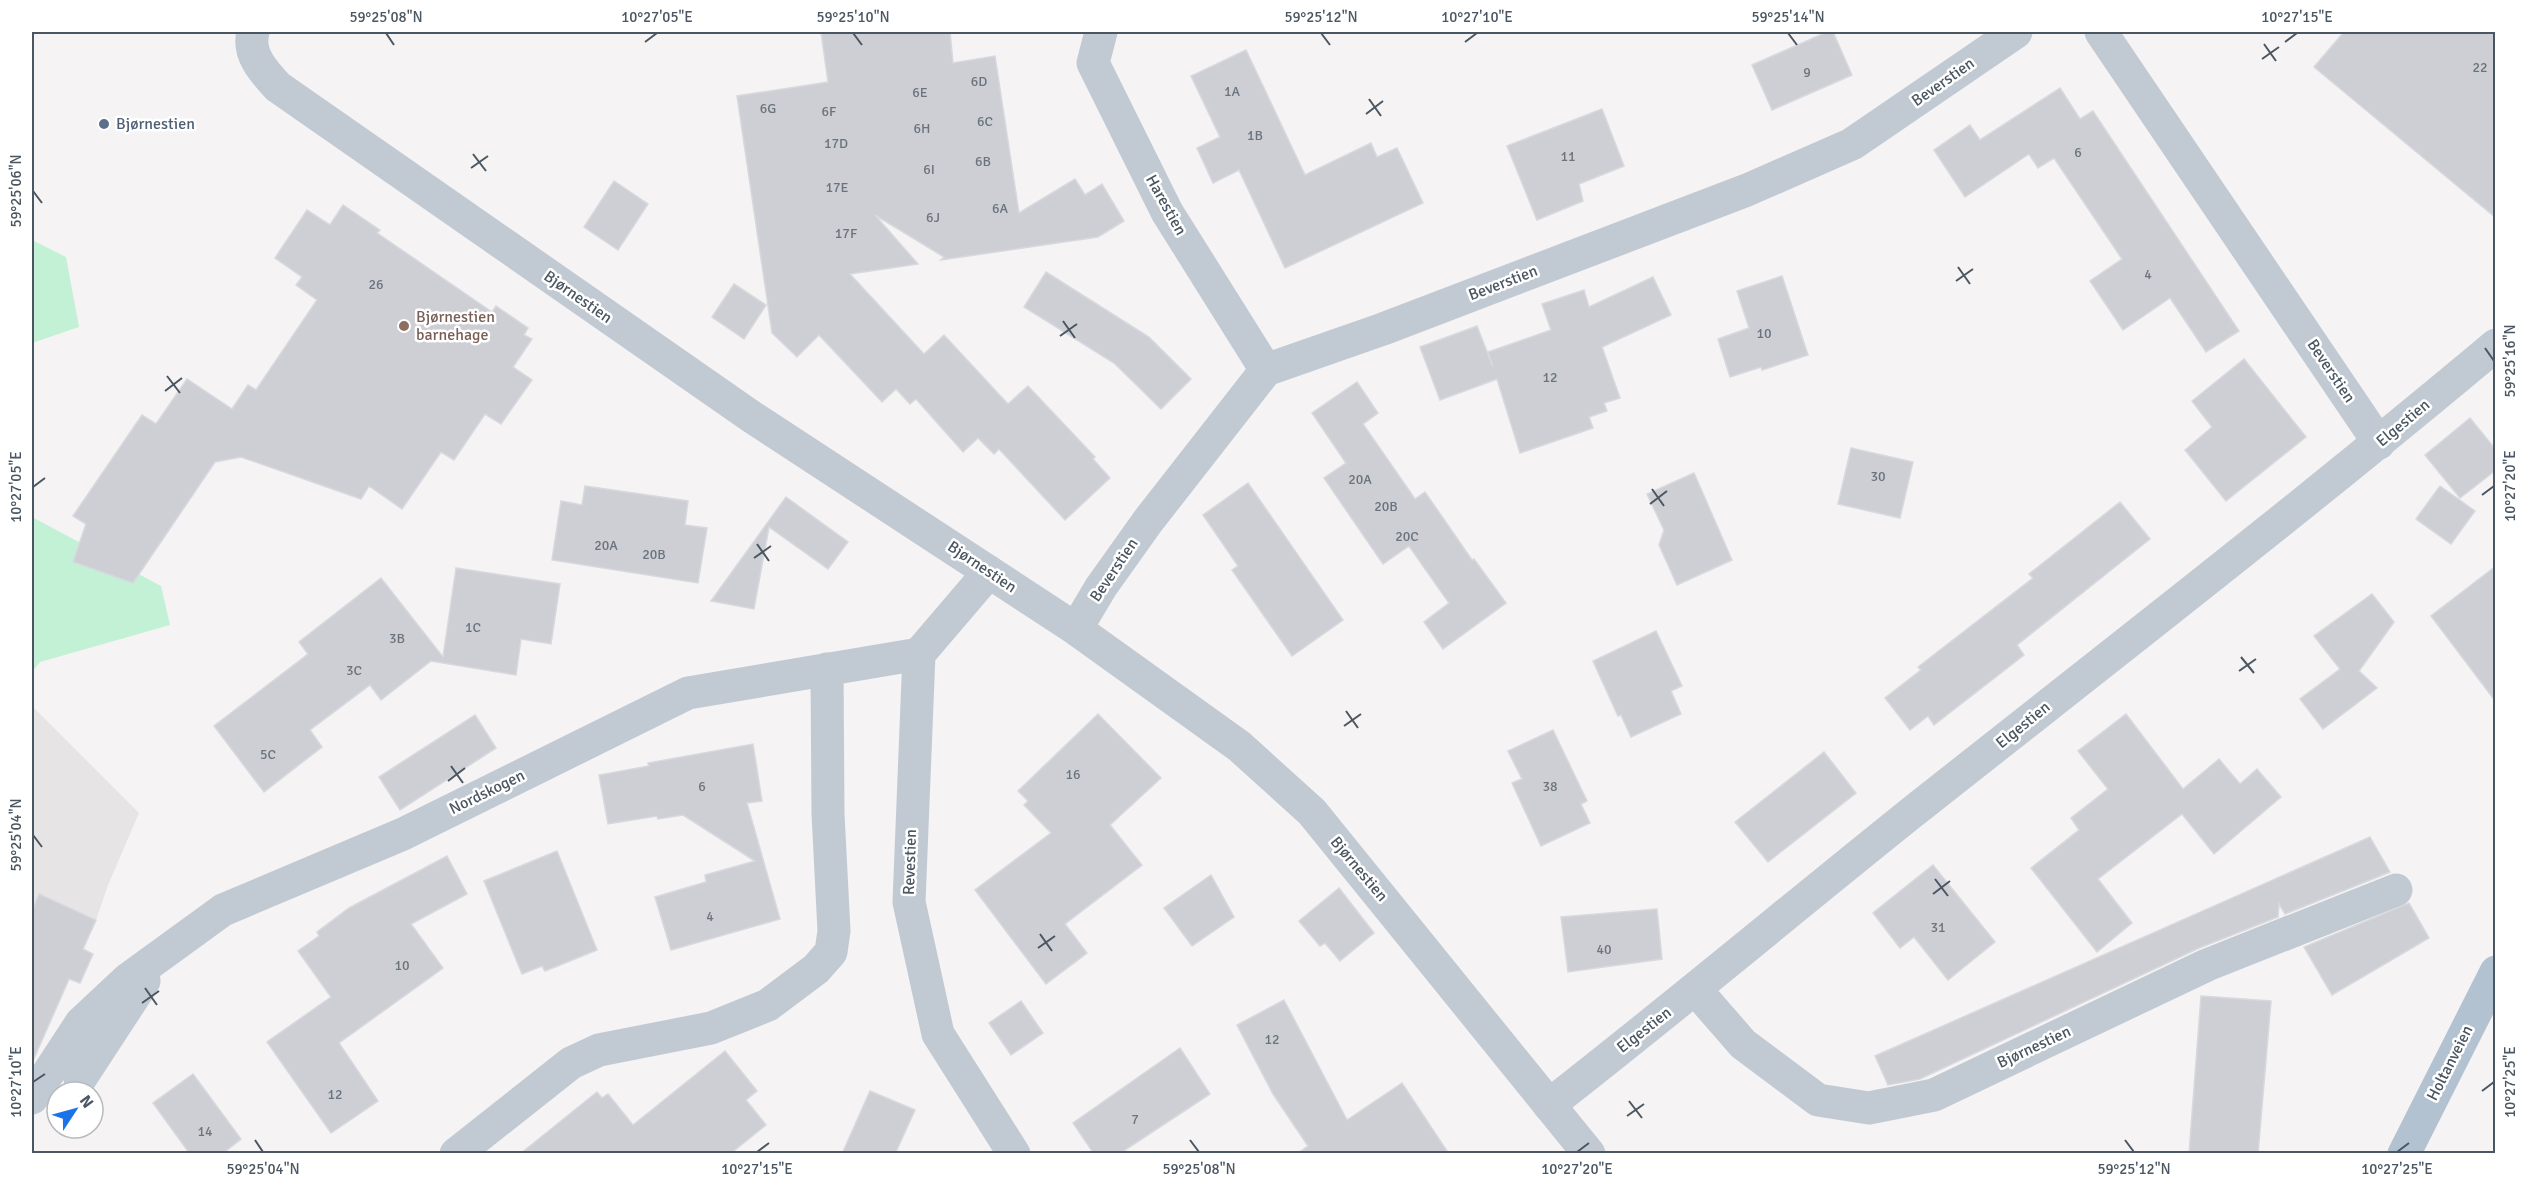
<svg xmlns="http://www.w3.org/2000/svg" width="2527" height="1185" font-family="Signika,sans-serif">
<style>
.education{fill:#e6e4e5}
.green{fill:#c3f1d5}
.building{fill:#cdcfd5;stroke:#d7d9de;stroke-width:1.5}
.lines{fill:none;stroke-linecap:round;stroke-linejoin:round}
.minor{stroke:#c1cad2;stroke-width:33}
.major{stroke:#b3c2d1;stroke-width:33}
.ticks{fill:none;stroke:#4a5661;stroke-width:2}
.service-dot{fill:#5c6f8a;stroke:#fff;stroke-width:2}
.education-dot{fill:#8d6e63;stroke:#fff;stroke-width:2}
.labels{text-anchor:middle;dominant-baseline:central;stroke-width:5;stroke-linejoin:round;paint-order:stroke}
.number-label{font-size:14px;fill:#6b747e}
.street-label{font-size:16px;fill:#4a5661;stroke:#fff}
.service-label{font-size:16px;fill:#4e5e75;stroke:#fff;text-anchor:start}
.education-label{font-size:16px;fill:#785e54;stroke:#fff;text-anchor:start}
.neatline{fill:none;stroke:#4a5661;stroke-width:2}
.ticks-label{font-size:15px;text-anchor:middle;fill:#4a5661}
</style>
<rect width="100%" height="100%" fill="#f5f3f3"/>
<path class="education" d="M32,706L139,813L108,885L96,920L54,1013L32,1055Z"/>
<g class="green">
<path d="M32,240L66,257L79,327L32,343Z"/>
<path d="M32,517L161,586L170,625L40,662L32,672Z"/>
</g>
<g class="building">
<path d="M821,32H950L953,63L995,56L1019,213L1075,179L1085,195L1102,184L1124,221L1098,237L941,260L944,257L875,215L918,264L850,274L924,354L944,335L1008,404L1028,386L1095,457L1093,459L1110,478L1065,520L999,449L994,454L978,438L963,452L916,399L910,404L896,389L882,402L819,335L797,357L772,333L737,96L828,82Z"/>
<path d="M1827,32H1833L1852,75L1772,110L1752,65Z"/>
<path d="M2344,32H2496V218L2314,67Z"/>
<path d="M1246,50L1305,175L1371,143L1377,157L1397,148L1423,203L1285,268L1239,170L1213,183L1197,148L1220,137L1191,76Z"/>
<path d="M2060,88L2080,119L2093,111L2239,331L2206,352L2170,298L2123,330L2090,281L2122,259L2054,158L2038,168L2029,154L1965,197L1934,150L1970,125L1980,140Z"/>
<path d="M1602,109L1624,166L1579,184L1583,201L1537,220L1507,146Z"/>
<path d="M614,181L648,204L618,250L584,227Z"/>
<path d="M343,205L380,230L377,233L492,312L496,306L528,328L524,335L532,339L513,367L532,380L501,424L485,414L454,460L441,452L402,509L369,486L361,499L241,457L215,462L133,583L73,562L86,524L73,516L142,415L156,424L187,379L232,409L248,385L256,390L317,300L296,285L302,277L275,258L307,210L330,225Z"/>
<path d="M1046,272L1149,337L1191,379L1161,409L1114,363L1024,307Z"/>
<path d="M1782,276L1808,355L1762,370L1761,367L1730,377L1718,339L1749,328L1737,291Z"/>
<path d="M1653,277L1671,315L1602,347L1620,398L1604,403L1607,411L1589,417L1593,428L1520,453L1497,379L1440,400L1420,347L1477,326L1493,367L1488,352L1551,330L1542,304L1584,290L1589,307Z"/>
<path d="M734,284L766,305L744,339L712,317Z"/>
<path d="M2244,359L2306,437L2226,501L2185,450L2212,427L2192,401Z"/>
<path d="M1357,382L1378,413L1363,424L1415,499L1425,492L1472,560L1474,559L1506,603L1443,649L1424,622L1449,603L1409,546L1383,564L1324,478L1346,463L1312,413Z"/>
<path d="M2470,418L2496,450V470L2460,498L2425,455Z"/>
<path d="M1851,448L1913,462L1900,518L1838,504Z"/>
<path d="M1694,473L1732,560L1677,585L1659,545L1664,530L1647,494Z"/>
<path d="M1248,483L1343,620L1292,656L1232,570L1238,566L1203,515Z"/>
<path d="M585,486L688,501L685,525L707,528L698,583L552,560L561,501L582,505Z"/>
<path d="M2440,486L2475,511L2451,544L2416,519Z"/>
<path d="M786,497L848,542L828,569L769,527L754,609L711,601Z"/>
<path d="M2120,502L2150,539L2017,645L2024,655L1934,725L1928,716L1910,730L1885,698L1921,670L1918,667L2033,578L2029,574Z"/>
<path d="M2496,566V702L2431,616Z"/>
<path d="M456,568L560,584L551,644L521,639L516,675L431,661L381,700L370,685L310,730L322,747L264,792L214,726L308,654L299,642L381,578L443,657Z"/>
<path d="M2372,594L2394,622L2359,671L2377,688L2323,729L2300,699L2340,669L2314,636Z"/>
<path d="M1656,631L1682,686L1671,691L1681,714L1631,737L1621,715L1618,716L1593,661Z"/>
<path d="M1098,714L1161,778L1110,825L1142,865L1065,924L1087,953L1046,984L975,890L1051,833L1024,805L1028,801L1018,791Z"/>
<path d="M2126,714L2183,789L2219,759L2240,784L2257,769L2281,797L2214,854L2182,814L2098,879L2132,923L2097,952L2031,868L2079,830L2071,818L2108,789L2078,751Z"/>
<path d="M475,715L496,748L400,810L379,777Z"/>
<path d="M1553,730L1587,801L1581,804L1590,823L1541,846L1512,783L1522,779L1508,751Z"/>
<path d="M753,744L762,801L747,803L780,919L671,950L655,897L706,882L705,875L755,861L683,815L658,819L657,816L608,824L599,775L649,766L648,763Z"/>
<path d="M1824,752L1856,793L1768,862L1735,822Z"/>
<path d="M2370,837L2390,872L2285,914L2279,904L2278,917L2199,948L1920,1079L1888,1085L1875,1056Z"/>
<path d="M557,851L597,950L545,971L542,966L522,974L484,881Z"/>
<path d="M447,856L467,894L411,924L443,968L339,1043L378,1101L331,1133L267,1042L331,997L298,951L319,936L317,932L349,908Z"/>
<path d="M1933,865L1995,942L1948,980L1914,937L1900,948L1873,913Z"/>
<path d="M1211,875L1234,917L1192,946L1164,908Z"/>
<path d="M1339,888L1374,933L1340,961L1325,943L1320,946L1299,921Z"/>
<path d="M39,894L96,920L83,949L93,954L80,983L69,979L32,1063V911Z"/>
<path d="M2409,903L2429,938L2332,995L2304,947Z"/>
<path d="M1657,909L1662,959L1568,972L1561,917Z"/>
<path d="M2201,996L2271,1001L2258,1154H2189Z"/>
<path d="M1284,1000L1347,1120L1402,1083L1449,1154H1297L1308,1146L1273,1094L1237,1025Z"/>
<path d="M1021,1001L1043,1033L1011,1055L989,1023Z"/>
<path d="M1180,1048L1210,1094L1119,1154H1094L1073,1123Z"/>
<path d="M725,1051L757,1091L746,1100L766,1125L730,1154H520L597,1092L602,1098L608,1094L633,1125Z"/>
<path d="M193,1074L241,1139L222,1154H190L153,1103Z"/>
<path d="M870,1091L915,1110L895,1154H842Z"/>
</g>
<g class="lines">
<g class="minor">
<path d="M253,32C247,54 264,72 278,87L752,417L1076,629L1239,746L1312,812L1589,1154"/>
<path d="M1101,32L1093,63L1167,212L1266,370"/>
<path d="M2101,32L2379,443"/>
<path d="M989,572L919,654L909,902L938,1034L1014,1154"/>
<path d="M1076,629L1101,587L1148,521L1266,370L1383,329L1747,190L1852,144L2016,32"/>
<path d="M1696,990L1743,1044L1818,1100L1869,1108L1934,1095L2207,965L2396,890"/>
<path d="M80,1079L144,981"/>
<path d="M32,1098L81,1023L128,979L223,910L403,834L688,693L919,654"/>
<path d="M1549,1105C1671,1010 1789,911 1910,814C2106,659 2304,506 2496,345"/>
<path d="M456,1154L571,1063L599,1050L711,1028L768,1005L816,969L831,952L834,931L828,814L827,669"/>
</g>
<path class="major" d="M2404,1154L2496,972"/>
</g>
<path class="ticks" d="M386,33L394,45M853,33L862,45M1321,33L1330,45M1788,33L1797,45M645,42L657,33M1465,42L1477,33M2285,42L2297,33M2264,44L2276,61M2262,59L2279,47M1369,99L1381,116M1366,114L1383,101M473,154L486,171M471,168L488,156M33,191L42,203M1958,267L1970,284M1956,281L1973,269M1063,321L1075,338M1060,336L1077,324M2485,348L2494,361M167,376L180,393M165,391L182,378M33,487L45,478M1652,489L1664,506M2482,495L2494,486M1650,504L1667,491M757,544L769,561M754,558L771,546M2241,657L2254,673M2239,671L2256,659M1346,711L1358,728M1344,726L1361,714M451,766L463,783M448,781L465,768M33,835L42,847M1935,879L1948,896M1933,894L1950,881M1040,934L1052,951M1038,948L1055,936M145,988L157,1005M142,1003L159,991M33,1082L45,1074M2482,1091L2494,1082M1629,1101L1642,1118M1627,1116L1644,1104M255,1140L263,1152M1190,1140L1199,1152M2125,1140L2134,1152M757,1152L769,1143M1577,1152L1589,1143M2397,1152L2409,1143"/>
<circle class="service-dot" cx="104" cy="124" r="6"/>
<circle class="education-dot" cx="404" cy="326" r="6"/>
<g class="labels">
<g class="number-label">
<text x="2480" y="67">22</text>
<text x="1807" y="72">9</text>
<text x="979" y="81">6D</text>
<text x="1232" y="91">1A</text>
<text x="920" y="92">6E</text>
<text x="768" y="108">6G</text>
<text x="829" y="111">6F</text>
<text x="985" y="121">6C</text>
<text x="922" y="128">6H</text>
<text x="1255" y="135">1B</text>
<text x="836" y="143">17D</text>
<text x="2078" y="152">6</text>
<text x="1568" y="156">11</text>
<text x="983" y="161">6B</text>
<text x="929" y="169">6I</text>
<text x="837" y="187">17E</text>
<text x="1000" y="208">6A</text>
<text x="933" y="217">6J</text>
<text x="846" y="233">17F</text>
<text x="2148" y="274">4</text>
<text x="376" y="284">26</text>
<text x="1764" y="333">10</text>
<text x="1550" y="377">12</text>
<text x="1878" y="476">30</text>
<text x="1360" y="479">20A</text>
<text x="1386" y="506">20B</text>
<text x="1407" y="536">20C</text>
<text x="606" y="545">20A</text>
<text x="654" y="554">20B</text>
<text x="473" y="627">1C</text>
<text x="397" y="638">3B</text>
<text x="354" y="670">3C</text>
<text x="268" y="754">5C</text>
<text x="1073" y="774">16</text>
<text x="702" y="786">6</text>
<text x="1550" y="786">38</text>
<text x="710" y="916">4</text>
<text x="1938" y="927">31</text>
<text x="1604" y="949">40</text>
<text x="402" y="965">10</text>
<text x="1272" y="1039">12</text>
<text x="335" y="1094">12</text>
<text x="1135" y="1119">7</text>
<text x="205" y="1131">14</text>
</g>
<g class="street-label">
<text transform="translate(1943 82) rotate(-35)">Beverstien</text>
<text transform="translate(1166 205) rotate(61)">Harestien</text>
<text transform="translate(1503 283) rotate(-21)">Beverstien</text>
<text transform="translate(578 297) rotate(35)">Bjørnestien</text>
<text transform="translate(2331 371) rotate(56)">Beverstien</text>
<text transform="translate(2403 423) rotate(-40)">Elgestien</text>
<text transform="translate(982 567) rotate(34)">Bjørnestien</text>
<text transform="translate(1114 570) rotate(-56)">Beverstien</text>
<text transform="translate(2023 725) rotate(-39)">Elgestien</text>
<text transform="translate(487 792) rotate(-26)">Nordskogen</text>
<text transform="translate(910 862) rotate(-88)">Revestien</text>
<text transform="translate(1359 869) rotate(50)">Bjørnestien</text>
<text transform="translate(1644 1030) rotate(-38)">Elgestien</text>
<text transform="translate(2034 1047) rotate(-25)">Bjørnestien</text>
<text transform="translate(2450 1063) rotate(-63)">Holtanveien</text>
</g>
<g class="service-label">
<text x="116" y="124">Bjørnestien</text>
</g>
<g class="education-label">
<text x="416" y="317">Bjørnestien<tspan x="416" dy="18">barnehage</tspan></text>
</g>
</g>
<rect width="2527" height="1185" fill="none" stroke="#ffffff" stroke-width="66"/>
<g transform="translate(75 1110) rotate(54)"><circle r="28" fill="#ffffff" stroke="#b7bbc0" stroke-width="1.5"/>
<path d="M0-4.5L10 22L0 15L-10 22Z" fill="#1a73e8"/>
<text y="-9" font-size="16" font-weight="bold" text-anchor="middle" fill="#4a5661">N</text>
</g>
<rect x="33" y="33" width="2461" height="1119" class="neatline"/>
<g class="ticks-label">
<text x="386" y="22">59°25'08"N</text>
<text x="657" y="22">10°27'05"E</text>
<text x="853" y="22">59°25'10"N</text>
<text x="1321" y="22">59°25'12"N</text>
<text x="1477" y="22">10°27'10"E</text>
<text x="1788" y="22">59°25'14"N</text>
<text x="2297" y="22">10°27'15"E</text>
<text transform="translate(16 191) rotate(-90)" y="5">59°25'06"N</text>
<text transform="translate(2510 361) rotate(-90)" y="5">59°25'16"N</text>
<text transform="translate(2510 486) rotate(-90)" y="5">10°27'20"E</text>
<text transform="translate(16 487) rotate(-90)" y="5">10°27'05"E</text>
<text transform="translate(16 835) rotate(-90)" y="5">59°25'04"N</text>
<text transform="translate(2510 1082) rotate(-90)" y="5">10°27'25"E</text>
<text transform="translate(16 1082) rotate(-90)" y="5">10°27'10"E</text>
<text x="263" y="1174">59°25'04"N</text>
<text x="757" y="1174">10°27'15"E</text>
<text x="1199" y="1174">59°25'08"N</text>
<text x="1577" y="1174">10°27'20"E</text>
<text x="2134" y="1174">59°25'12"N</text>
<text x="2397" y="1174">10°27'25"E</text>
</g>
</svg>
